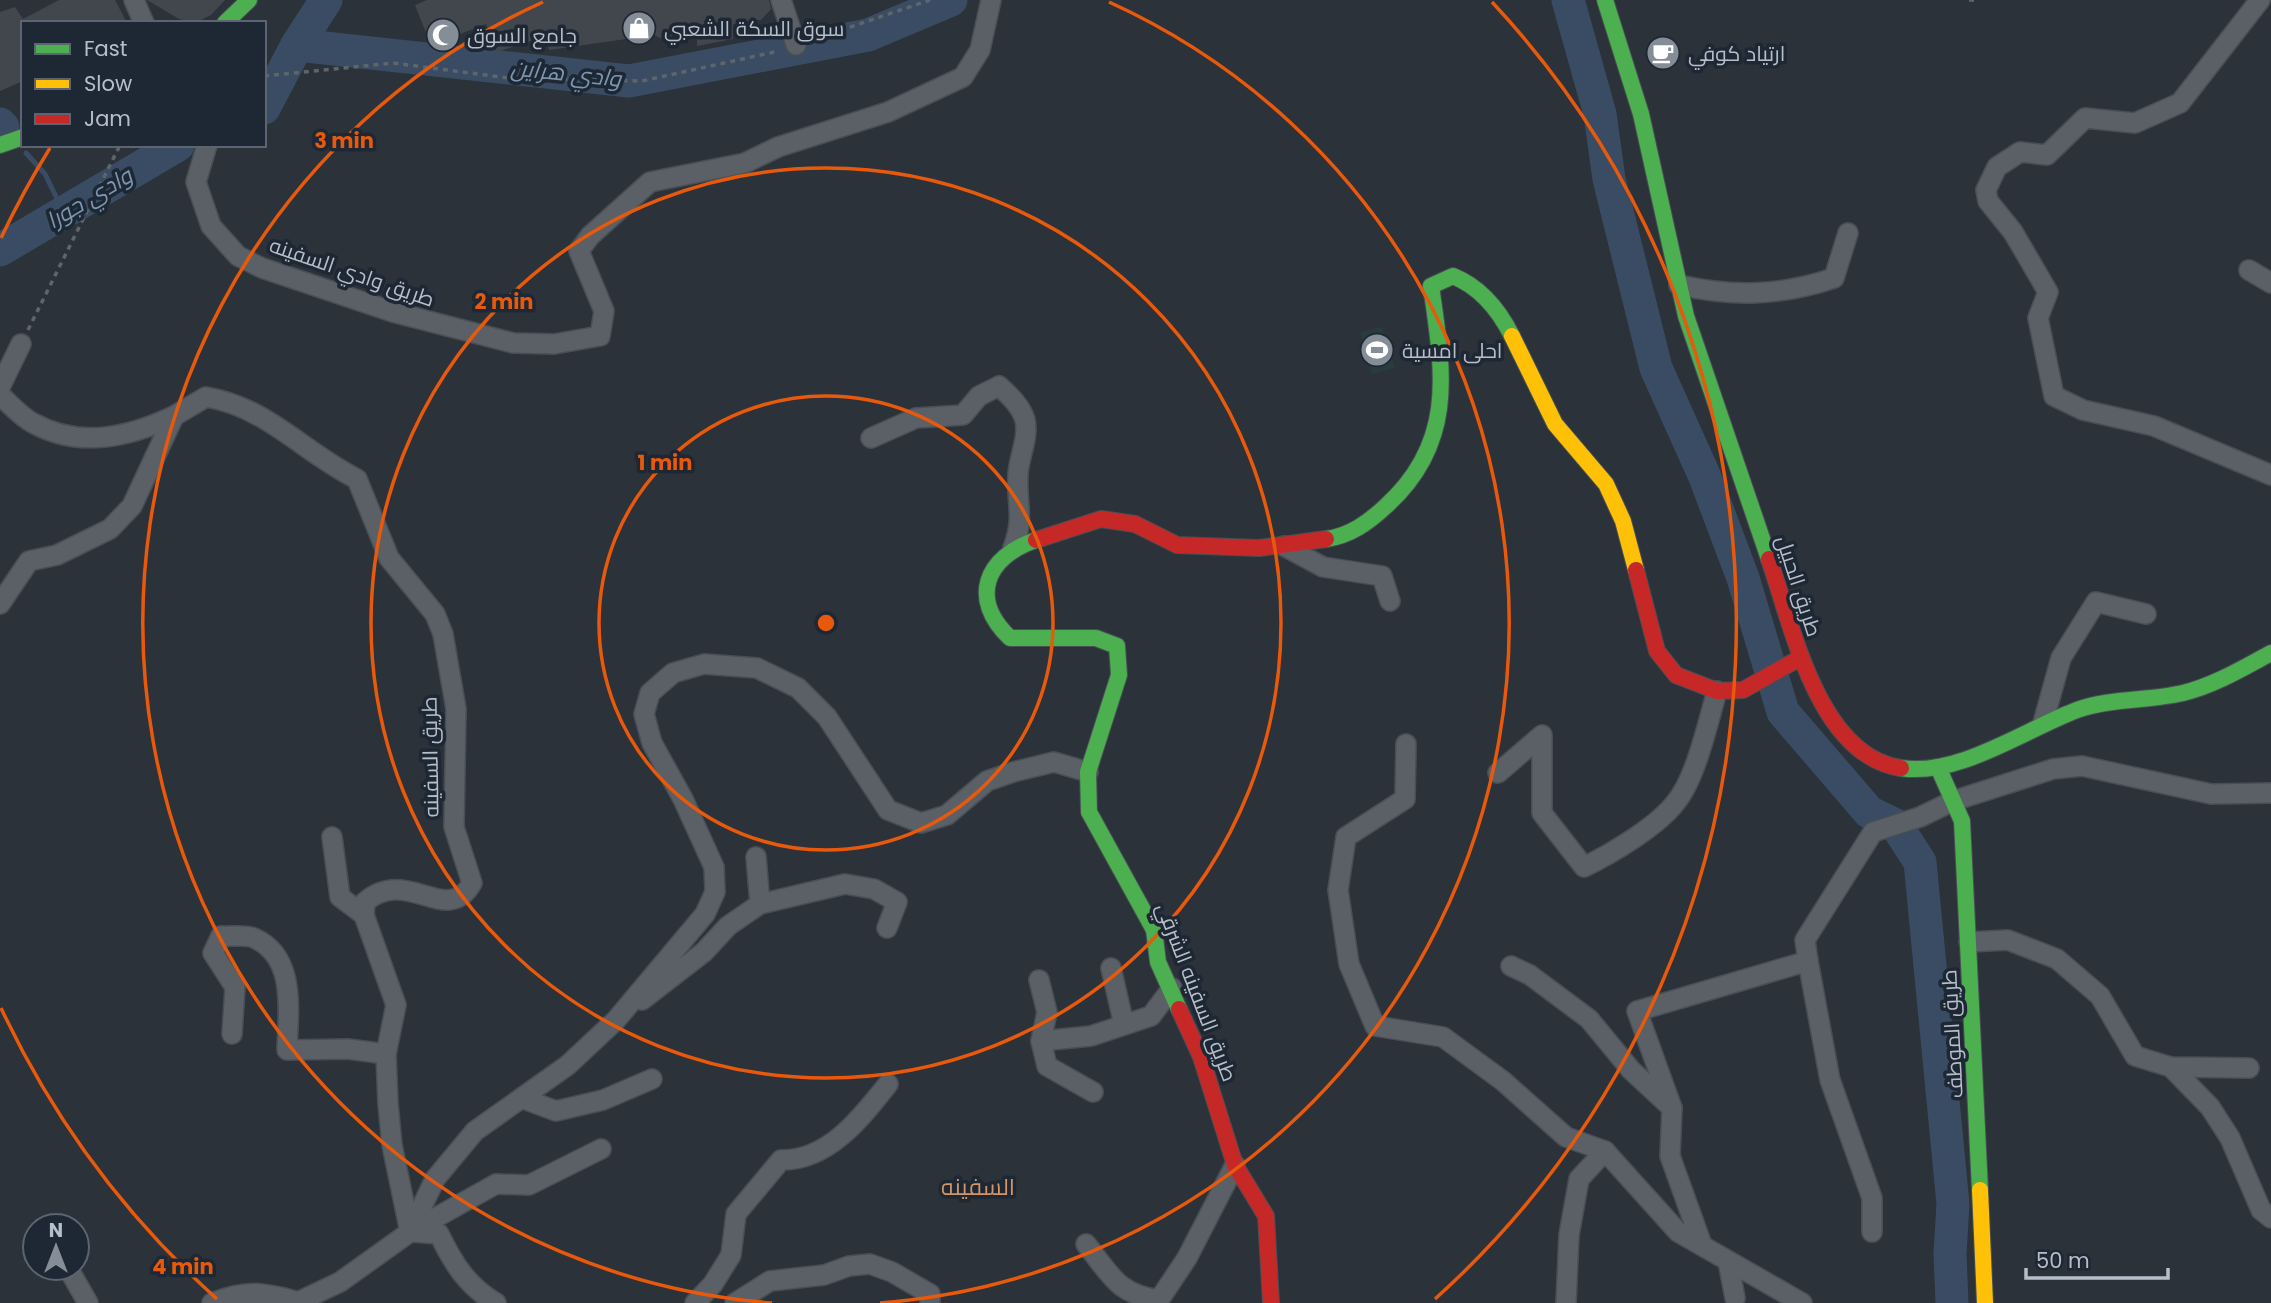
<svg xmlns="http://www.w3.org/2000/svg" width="2271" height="1303" font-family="Poppins,Cairo,sans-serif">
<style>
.green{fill:#283c3f}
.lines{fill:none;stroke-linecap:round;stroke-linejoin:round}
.stream{stroke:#3a4c64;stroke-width:5}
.river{stroke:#3a4c64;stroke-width:33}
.building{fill:#42474e}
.street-casing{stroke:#494e54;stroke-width:22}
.fast-casing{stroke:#494e54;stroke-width:18}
.slow-casing{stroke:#494e54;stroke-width:18}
.jam-casing{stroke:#494e54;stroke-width:18}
.path{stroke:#5e656b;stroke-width:3.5;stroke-dasharray:5 5;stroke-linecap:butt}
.street{stroke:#5b6067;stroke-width:19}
.fast{stroke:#4caf50;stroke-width:16}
.slow{stroke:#ffc107;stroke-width:16}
.jam{stroke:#c62828;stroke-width:16}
.ring{fill:none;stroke:#e8590c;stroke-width:3.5}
.labels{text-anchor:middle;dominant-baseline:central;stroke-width:7;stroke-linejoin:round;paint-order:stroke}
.poi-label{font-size:21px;fill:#b6beca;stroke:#1e2834;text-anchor:start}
.street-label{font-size:21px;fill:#b6beca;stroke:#1e2834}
.water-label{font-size:23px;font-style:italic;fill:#7d95b1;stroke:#1e2834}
.neighbourhood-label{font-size:23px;fill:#d49466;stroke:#1e2834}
.centre{fill:#e8590c;stroke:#1e2834;stroke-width:3.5}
.ring-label{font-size:21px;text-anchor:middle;font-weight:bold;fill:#e8590c;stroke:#1e2834;stroke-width:7;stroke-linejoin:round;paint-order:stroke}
</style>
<rect width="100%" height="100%" fill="#2b3239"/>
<path class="green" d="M1382,327L1395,368L1372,374L1360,332Z"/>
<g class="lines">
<path class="stream" d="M26,153L45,174L64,213"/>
<g class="river">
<path d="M1568,0L1600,114L1609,179L1656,368L1705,477L1743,578L1783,712L1869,812L1896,825L1920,862L1953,1204L1950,1254L1952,1303"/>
<path d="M297,45L629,81L868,35L951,0"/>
<path d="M264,108L297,45L326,0"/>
<path d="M0,124L3,127"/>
<path d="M0,250L178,145"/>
</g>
</g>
<g class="building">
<path d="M59,0H115L127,23H23V81L0,91V12L15,7L23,19Z"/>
<path d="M147,0H225L211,15L195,23L179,19Z"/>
<path d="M427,0H769L771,9L761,20L733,24V39L697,46V32L672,36L669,42L654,35L549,50L546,36L497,52L486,24L431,45L415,5Z"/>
</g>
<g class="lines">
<defs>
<g id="street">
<path d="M134,0L144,23"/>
<path d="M781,0L796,45"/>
<path d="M2260,0L2180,103L2135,123L2085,118L2047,155L2020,152L1997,167L1986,190L1988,201L2013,232L2048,292L2038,318L2054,396L2083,410L2154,426L2271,475"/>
<path d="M207,145L196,182L211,226L238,256L262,268L393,312L513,343L554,344L600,336L604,311L579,251L590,236L650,182L745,163L778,147L888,112L963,77L980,50L991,0"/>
<path d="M2249,270L2271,283"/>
<path d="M1679,285C1733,297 1781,296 1834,278L1848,233"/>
<path d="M0,387L21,344"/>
<path d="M0,395C10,404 21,417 33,423C80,449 129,437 174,416"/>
<path d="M871,438L916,418L963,415L979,396L999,386C1009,395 1021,406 1025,420C1029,438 1019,456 1018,474C1016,504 1025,517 1013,548"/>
<path d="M1284,546L1323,567L1382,576L1390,601"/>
<path d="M0,604L29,561L57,555L110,529L132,506L174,416L206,397C267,407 303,452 357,479L389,558L435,614L443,634L456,709L454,827L472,883C447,928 407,865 365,902L364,915L396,1005L386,1054L388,1104L392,1145L410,1232L340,1282L296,1303"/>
<path d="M2043,723L2061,658L2096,602L2146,614"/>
<path d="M1406,744L1405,799L1346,837L1338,890L1349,964L1375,1026L1443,1037L1503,1081L1566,1137L1605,1151L1678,1232L1802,1303"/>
<path d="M1498,773L1542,735V813L1584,867C1611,854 1658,826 1676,802C1696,778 1708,722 1717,691"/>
<path d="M332,837L340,897L364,915"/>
<path d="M756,857L760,904"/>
<path d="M1969,942L2008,940L2057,959L2100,996L2135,1056L2171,1067L2249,1068"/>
<path d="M1808,961L1805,940L1873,832L1920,817L1953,801L2053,769L2082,766L2211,794L2271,793"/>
<path d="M1511,966L1530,975L1589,1019L1631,1070L1672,1108L1670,1156L1702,1245"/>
<path d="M1111,968L1124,1025"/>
<path d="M1039,980L1047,1012L1041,1041"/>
<path d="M642,1000L704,952L728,926L760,904L845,884L874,889L897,902L887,928"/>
<path d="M232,1034L235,987L213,953L221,936C230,937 246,934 254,938C297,957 288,1012 287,1050L348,1049L386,1054"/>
<path d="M2171,1067L2210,1107L2230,1138L2261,1210L2271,1218"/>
<path d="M1093,1092L1047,1066L1041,1041L1091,1036L1151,1016L1172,988"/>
<path d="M524,1099L556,1111L603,1100L652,1079"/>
<path d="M1672,1108L1637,1011L1808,961L1830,1080L1872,1198V1232"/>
<path d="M410,1232L435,1179L475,1131L568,1065L616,1020L705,914L715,892L714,867L683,799L652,743L644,714L650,693L673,673L704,664L757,668L798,688L827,717L888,810L921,823L947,815L987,781L1013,772L1054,762L1088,772"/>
<path d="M410,1232L496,1184L529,1185L601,1149"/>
<path d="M412,1232L439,1234C453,1263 467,1286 496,1303"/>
<path d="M1086,1244C1111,1275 1117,1294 1159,1300L1187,1258L1235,1165"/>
<path d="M1728,1261L1735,1298"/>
<path d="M68,1268L88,1303"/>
<path d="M212,1303C247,1289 263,1292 299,1302"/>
<path d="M695,1303L713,1284L731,1255L736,1214L781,1160C828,1161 861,1118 888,1084"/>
<path d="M735,1303L770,1281L824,1275L849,1266L870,1264L892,1272L930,1294V1303"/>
<path d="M1566,1303L1569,1235L1579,1179L1605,1151"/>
</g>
<g id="fast">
<path d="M1605,0L1641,114L1686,316L1769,559"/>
<path d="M225,23L249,0"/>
<path d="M0,145L23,137"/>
<path d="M1326,539C1350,536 1369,522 1386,506C1457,442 1443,370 1431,286L1453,276C1480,287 1499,310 1512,336"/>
<path d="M1036,540C985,557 969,599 1010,638H1096L1117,646L1119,675L1088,772L1089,812L1154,930L1158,962L1179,1009"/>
<path d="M1938,767L1962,821L1980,1190"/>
<path d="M1901,768C1958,777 2024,730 2077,710C2110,698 2149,701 2183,693C2215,685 2243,668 2271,653"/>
</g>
<g id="slow">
<path d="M1512,336L1555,424L1606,484L1623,521L1636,570"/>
<path d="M1980,1190L1985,1303"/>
</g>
<g id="jam">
<path d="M1036,540L1101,519L1135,524L1177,545L1259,548L1326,539"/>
<path d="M1769,559C1792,625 1818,756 1901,768"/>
<path d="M1636,570L1657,651L1676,675L1717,691L1743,690L1800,658"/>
<path d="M1179,1009L1201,1057L1235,1165L1266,1216L1271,1303"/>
</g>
</defs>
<use href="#street" class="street-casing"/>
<use href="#fast" class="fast-casing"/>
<use href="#slow" class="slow-casing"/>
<use href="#jam" class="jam-casing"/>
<g class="path">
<path d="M1969,0H1975"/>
<path d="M812,40L930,0"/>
<path d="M264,76L393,63L509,78L642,81L779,51"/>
<path d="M28,330L120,145"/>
</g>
<use href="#street" class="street"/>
<use href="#fast" class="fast"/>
<use href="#slow" class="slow"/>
<use href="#jam" class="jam"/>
</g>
<g class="ring">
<circle cx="826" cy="623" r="227"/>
<circle cx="826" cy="623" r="455"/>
<path d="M772 1303A682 682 0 0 1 543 2M1109 2A682 682 0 0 1 880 1303"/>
<path d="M217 1299A910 910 0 0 1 1 1008M1 238A910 910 0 0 1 50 148M1492 2A910 910 0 0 1 1435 1299"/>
</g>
<defs>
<symbol id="shop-disc" viewBox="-11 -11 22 22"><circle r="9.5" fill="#858d97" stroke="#1e2834"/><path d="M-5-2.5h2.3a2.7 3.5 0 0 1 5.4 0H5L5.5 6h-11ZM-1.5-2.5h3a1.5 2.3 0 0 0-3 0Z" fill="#fff"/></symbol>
<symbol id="mosque-disc" viewBox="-11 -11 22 22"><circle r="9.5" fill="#858d97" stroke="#1e2834"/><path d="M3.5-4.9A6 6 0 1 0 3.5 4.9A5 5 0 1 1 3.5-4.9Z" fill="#fff"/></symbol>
<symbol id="cafe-disc" viewBox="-11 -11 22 22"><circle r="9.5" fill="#858d97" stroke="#1e2834"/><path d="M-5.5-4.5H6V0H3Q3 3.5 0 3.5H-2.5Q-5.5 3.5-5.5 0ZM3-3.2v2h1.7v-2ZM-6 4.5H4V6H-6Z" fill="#fff"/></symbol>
<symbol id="stadium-disc" viewBox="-11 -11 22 22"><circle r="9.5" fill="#858d97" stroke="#1e2834"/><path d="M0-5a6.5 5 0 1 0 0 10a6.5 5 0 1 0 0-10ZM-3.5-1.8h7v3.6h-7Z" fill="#fff"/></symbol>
</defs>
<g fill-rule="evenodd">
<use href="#shop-disc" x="620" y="9" width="38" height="38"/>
<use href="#mosque-disc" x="424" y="16" width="38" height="38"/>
<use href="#cafe-disc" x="1644" y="34" width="38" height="38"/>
<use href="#stadium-disc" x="1358" y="331" width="38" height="38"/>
</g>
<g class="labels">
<g class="poi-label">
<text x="664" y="28">سوق السكة الشعبي</text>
<text x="467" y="35">جامع السوق</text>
<text x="1688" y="53">ارتياد كوفي</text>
<text x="1402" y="350">احلى امسية</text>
</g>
<g class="street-label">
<text transform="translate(352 272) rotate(19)">طريق وادي السفينه</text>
<text transform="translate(1799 586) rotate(72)">طريق الحبيل</text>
<text transform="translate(430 757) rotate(-91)">طريق السفينه</text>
<text transform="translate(1197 992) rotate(69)">طريق السفينه الشرقي</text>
<text transform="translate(1952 1034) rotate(-93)">طريق الموطف</text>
</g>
<g class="water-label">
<text transform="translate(566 73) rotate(6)">وادي هراين</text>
<text transform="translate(89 198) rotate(-31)">وادي جورا</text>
</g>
<g class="neighbourhood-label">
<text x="978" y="1187">السفينه</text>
</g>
</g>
<circle cx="826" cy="623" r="10" class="centre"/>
<g class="ring-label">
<text x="344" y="148">3 min</text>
<text x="504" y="309">2 min</text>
<text x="665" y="470">1 min</text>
<text x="183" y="1274">4 min</text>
</g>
<rect x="21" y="21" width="245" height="126" fill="#1e2834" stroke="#5b6470" stroke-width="2"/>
<rect x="35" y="44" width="35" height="10" fill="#4caf50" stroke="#5b6470" stroke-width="2"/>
<text x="84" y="56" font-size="21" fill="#b6beca">Fast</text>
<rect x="35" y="79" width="35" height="10" fill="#ffc107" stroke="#5b6470" stroke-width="2"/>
<text x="84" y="91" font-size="21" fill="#b6beca">Slow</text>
<rect x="35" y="114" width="35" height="10" fill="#c62828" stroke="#5b6470" stroke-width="2"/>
<text x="84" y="126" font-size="21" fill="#b6beca">Jam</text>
<g transform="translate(56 1247)"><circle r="33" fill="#1e2834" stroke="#5b6470" stroke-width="2"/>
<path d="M0-5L12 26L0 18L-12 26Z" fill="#858d97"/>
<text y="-10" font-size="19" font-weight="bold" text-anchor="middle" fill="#b6beca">N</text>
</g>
<path d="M2026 1268v10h142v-10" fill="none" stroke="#b6beca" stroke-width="3.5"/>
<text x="2036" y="1268" font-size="21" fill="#b6beca" stroke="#1e2834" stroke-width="5" paint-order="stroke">50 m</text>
</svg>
